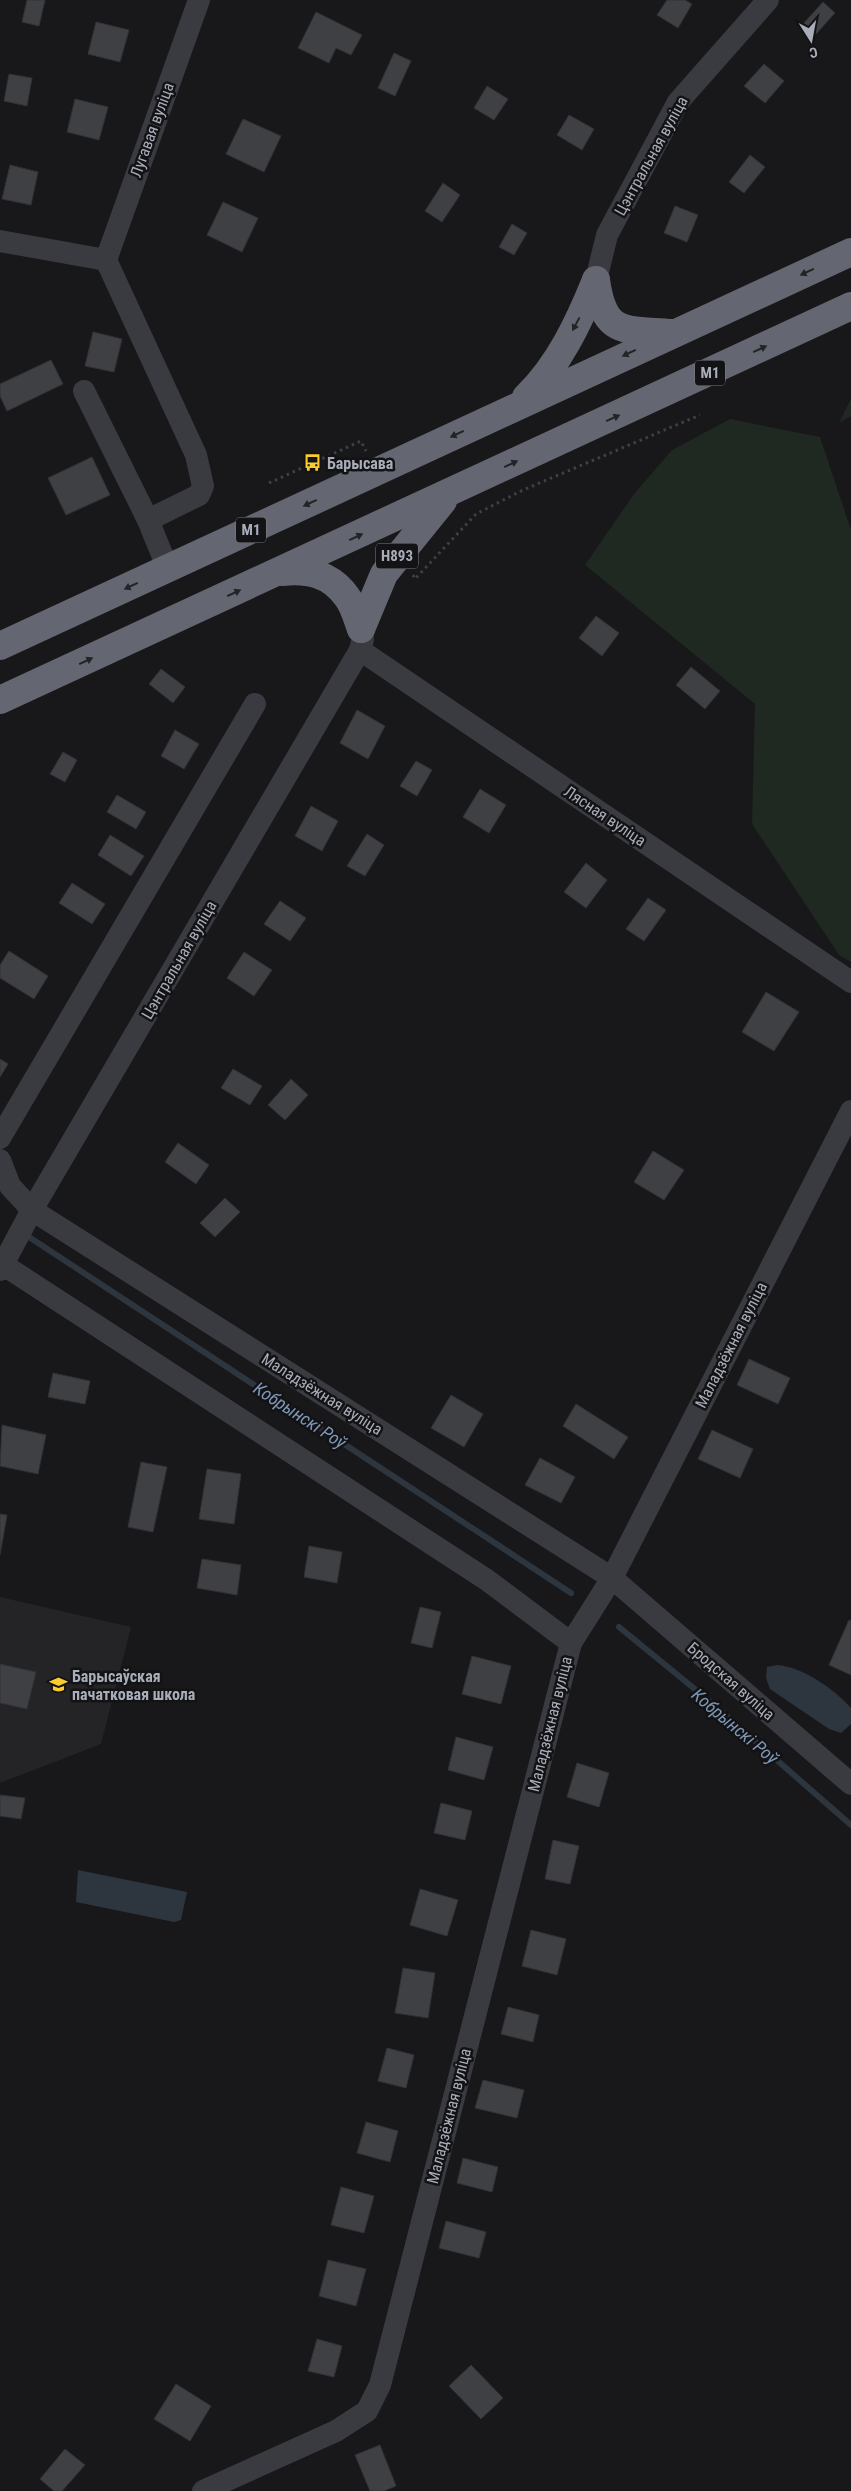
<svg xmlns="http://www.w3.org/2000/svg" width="851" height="2491" font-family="'Roboto Condensed',sans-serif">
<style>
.built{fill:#242427}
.green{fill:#1f2821}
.water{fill:#2d353f}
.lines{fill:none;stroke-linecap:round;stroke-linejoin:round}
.stream{stroke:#2d353f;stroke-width:6}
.building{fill:#3f4044;stroke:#323136}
.path{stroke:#3e4046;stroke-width:3;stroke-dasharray:2.5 4;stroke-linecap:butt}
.minor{stroke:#3a3b41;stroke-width:22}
.highway{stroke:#646671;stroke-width:28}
.oneway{fill:#232427}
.labels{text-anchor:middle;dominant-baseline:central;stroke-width:5;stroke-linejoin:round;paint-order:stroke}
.shield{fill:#131315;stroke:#7c7f88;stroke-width:1}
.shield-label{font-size:15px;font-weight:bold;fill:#a9adba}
.street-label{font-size:16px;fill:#a9adba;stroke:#131315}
.poi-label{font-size:16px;font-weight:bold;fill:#a9adba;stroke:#131315;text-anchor:start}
.water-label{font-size:18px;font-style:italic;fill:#7e97b7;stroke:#131315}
</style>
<rect width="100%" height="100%" fill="#18181a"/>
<path class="built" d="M0,1597L131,1627L101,1744L0,1783Z"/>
<g class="green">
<path d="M851,399V416L839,423Z"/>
<path d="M730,419L820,437L851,530V962L839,955L752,824L755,704L585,565L634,494L672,450Z"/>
</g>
<g class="water">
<path d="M777,1665C803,1667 834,1689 851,1708V1724L841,1733L829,1729L770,1689L766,1678L767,1667Z"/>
<path d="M78,1870L187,1892L181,1920L174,1922L76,1902Z"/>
</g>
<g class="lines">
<g class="stream">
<path d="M29,1237L571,1593"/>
<path d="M619,1627L707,1699L851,1825"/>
</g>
</g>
<g class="building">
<path d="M27,0H45L39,26L22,22Z"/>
<path d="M667,0H685L692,4L678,28L657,15Z"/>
<path d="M823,2L835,13L816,34L804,23Z"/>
<path d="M316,12L362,35L351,55L336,48L329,63L298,48Z"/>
<path d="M96,22L129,30L120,62L88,54Z"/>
<path d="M394,53L411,61L395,96L378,88Z"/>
<path d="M764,64L784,81L765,103L744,86Z"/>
<path d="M9,74L32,78L27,106L4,101Z"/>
<path d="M487,86L508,99L494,120L474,108Z"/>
<path d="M75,99L108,107L99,140L67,132Z"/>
<path d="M569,115L594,129L582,150L557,135Z"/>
<path d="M243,119L281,136L264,172L226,154Z"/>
<path d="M750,155L765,167L744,193L729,182Z"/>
<path d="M10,165L38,172L31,205L2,199Z"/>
<path d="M443,183L460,195L442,222L425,211Z"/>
<path d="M223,202L258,218L242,252L207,235Z"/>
<path d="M675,206L698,215L687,242L664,233Z"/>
<path d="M512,224L527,233L514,255L499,247Z"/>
<path d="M93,332L122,339L114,372L85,366Z"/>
<path d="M51,360L63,384L7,411L0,396V384Z"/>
<path d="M92,457L110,495L66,515L48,478Z"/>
<path d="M596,616L619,633L602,656L579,638Z"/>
<path d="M691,667L720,691L705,709L676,685Z"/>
<path d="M161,669L185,687L173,703L149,684Z"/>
<path d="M357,710L385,726L368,759L340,743Z"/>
<path d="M175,730L199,744L184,769L161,756Z"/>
<path d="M63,752L77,760L65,782L50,774Z"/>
<path d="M416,761L432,770L417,796L400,786Z"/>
<path d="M480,789L506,805L489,833L463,817Z"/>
<path d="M117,795L146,812L136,829L107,812Z"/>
<path d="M311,806L338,821L322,851L295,836Z"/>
<path d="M367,834L384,845L365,876L347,866Z"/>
<path d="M110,835L144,856L131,876L98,855Z"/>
<path d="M586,863L607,880L586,908L564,892Z"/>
<path d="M72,883L105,904L92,924L59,903Z"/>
<path d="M648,898L666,910L644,941L626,929Z"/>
<path d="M280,901L306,918L290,941L264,924Z"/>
<path d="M9,951L48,976L34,999L0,978V965Z"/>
<path d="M244,952L272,970L254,996L227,978Z"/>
<path d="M766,992L799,1012L774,1051L742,1032Z"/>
<path d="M0,1059L8,1064L0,1077Z"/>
<path d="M233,1069L262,1086L250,1105L221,1088Z"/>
<path d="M291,1079L308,1095L285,1120L268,1105Z"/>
<path d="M178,1143L209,1165L196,1184L165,1162Z"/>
<path d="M653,1151L684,1170L664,1200L634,1182Z"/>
<path d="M225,1198L240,1212L215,1237L200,1223Z"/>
<path d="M749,1359L790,1378L778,1404L737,1385Z"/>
<path d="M53,1373L90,1381L85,1404L48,1397Z"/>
<path d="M451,1395L483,1414L464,1447L431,1428Z"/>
<path d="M576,1404L628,1437L614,1459L563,1426Z"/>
<path d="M2,1425L46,1435L38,1474L0,1466Z"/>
<path d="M712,1430L753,1449L740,1478L698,1459Z"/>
<path d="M540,1458L575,1477L561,1503L525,1485Z"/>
<path d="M141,1462L167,1467L153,1532L128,1527Z"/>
<path d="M207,1469L241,1474L234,1524L199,1519Z"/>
<path d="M0,1514L7,1515L0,1555Z"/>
<path d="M309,1546L342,1552L337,1583L304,1577Z"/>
<path d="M202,1559L241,1565L237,1595L197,1588Z"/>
<path d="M420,1607L441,1612L432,1648L411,1643Z"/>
<path d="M849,1620L851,1621V1675L829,1665Z"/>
<path d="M472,1656L511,1666L501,1704L462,1694Z"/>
<path d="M0,1664L36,1672L27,1709L0,1703Z"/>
<path d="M456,1737L493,1747L484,1780L448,1770Z"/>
<path d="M577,1763L609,1773L599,1807L567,1797Z"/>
<path d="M0,1795L25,1798L21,1819L0,1816Z"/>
<path d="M441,1803L472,1811L465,1840L434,1833Z"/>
<path d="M553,1840L579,1846L570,1884L545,1879Z"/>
<path d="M420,1889L458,1900L447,1936L410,1925Z"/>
<path d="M531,1930L566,1939L557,1975L522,1966Z"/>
<path d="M403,1968L435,1973L428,2018L395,2013Z"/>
<path d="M508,2007L539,2015L533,2042L501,2034Z"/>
<path d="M387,2048L414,2055L406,2088L378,2081Z"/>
<path d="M483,2080L524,2090L517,2118L475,2108Z"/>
<path d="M366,2122L398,2131L390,2162L357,2153Z"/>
<path d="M463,2158L498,2167L492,2192L457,2183Z"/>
<path d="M341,2187L374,2196L364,2233L331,2225Z"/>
<path d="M446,2221L486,2232L479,2258L439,2248Z"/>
<path d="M328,2260L366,2269L356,2306L319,2296Z"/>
<path d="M317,2339L342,2346L334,2377L308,2371Z"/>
<path d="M471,2365L503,2398L481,2419L449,2386Z"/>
<path d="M176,2384L211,2406L190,2441L154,2419Z"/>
<path d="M380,2445L396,2486L384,2491H370L355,2455Z"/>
<path d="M65,2449L85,2465L62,2491H54L40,2479Z"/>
</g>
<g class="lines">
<g class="path">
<path d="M269,483L361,441L366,451"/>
<path d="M413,575L415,579L476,514L523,490L700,415"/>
</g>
<g class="minor">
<path d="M0,241L106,260"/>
<path d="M106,260L199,0"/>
<path d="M596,280L607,235L678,102L768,0"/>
<path d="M84,391L148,520L199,495L203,486L196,455L106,260"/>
<path d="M148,520L168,569"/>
<path d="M360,650L851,982"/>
<path d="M0,1138L255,704"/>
<path d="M0,1160L10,1186L32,1210L612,1578L851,1784"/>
<path d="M2,1264L487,1580L571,1643"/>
<path d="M0,1270L32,1210L360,650L363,639L361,629"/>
<path d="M203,2491L336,2431L367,2411L380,2385L571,1643L612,1578L851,1111"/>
</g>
<g class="highway">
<path d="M596,280C604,336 623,329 672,333"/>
<path d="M526,397C559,365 579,322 596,280"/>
<path d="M282,572C308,569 331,574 347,597C354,606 357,619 361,629"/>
<path d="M361,629L384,574L443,501"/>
<path d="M0,646L851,252"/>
<path d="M0,700L851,306"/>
</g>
</g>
<defs><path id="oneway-solid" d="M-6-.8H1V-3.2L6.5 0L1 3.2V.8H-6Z" transform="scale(1.25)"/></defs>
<g class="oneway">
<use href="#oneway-solid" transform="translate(807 272) rotate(155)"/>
<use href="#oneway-solid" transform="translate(576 324) rotate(118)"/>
<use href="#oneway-solid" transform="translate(760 349) rotate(-25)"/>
<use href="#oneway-solid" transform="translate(629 353) rotate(155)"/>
<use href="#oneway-solid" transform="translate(613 418) rotate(-24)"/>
<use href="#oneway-solid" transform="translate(457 434) rotate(155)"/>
<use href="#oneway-solid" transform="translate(511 464) rotate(-25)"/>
<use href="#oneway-solid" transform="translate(310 503) rotate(155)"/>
<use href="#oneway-solid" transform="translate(356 537) rotate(-25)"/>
<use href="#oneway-solid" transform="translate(131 586) rotate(155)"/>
<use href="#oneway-solid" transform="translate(234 593) rotate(-25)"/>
<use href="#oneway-solid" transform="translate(86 661) rotate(-25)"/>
</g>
<defs>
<symbol id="bus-bare" viewBox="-9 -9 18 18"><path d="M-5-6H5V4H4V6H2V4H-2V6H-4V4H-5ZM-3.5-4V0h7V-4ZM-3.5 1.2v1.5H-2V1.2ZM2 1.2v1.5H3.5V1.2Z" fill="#fccb2d" stroke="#131315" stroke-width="2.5" paint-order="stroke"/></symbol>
<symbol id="school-bare" viewBox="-9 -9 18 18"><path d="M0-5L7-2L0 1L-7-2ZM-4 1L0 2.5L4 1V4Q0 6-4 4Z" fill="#fccb2d" stroke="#131315" stroke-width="2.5" paint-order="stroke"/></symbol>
</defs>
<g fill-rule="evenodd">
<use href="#bus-bare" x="300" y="450" width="25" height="25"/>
<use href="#school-bare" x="46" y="1672" width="25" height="25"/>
</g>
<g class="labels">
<g class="shield">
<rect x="695" y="360.5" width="30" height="25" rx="4"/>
<rect x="236" y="517.5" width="30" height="25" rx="4"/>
<rect x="376" y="543.5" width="42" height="25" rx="4"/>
</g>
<g class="shield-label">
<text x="710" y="373">М1</text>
<text x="251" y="530">М1</text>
<text x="397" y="556">Н893</text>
</g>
<g class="street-label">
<text transform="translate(152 130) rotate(-70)">Лугавая вуліца</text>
<text transform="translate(651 156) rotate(-61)">Цэнтральная вуліца</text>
<text transform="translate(605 816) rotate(34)">Лясная вуліца</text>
<text transform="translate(179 960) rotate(-60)">Цэнтральная вуліца</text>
<text transform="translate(731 1345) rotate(-63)">Маладзёжная вуліца</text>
<text transform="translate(322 1394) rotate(32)">Маладзёжная вуліца</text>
<text transform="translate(731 1681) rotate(41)">Бродская вуліца</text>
<text transform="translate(550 1724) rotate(-76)">Маладзёжная вуліца</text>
<text transform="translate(449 2116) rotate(-76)">Маладзёжная вуліца</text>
</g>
<g class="poi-label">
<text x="327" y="463">Барысава</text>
<text x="72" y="1676">Барысаўская<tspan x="72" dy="18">пачатковая школа</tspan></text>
</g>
<g class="water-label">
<text transform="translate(300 1415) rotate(33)">Кобрынскі Роў</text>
<text transform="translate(735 1726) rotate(40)">Кобрынскі Роў</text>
</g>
</g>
<g transform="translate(811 40) rotate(169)" stroke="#131315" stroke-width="4" paint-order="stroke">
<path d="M0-4L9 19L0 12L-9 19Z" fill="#a9adba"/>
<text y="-8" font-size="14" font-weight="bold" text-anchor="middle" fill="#a9adba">С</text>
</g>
</svg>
